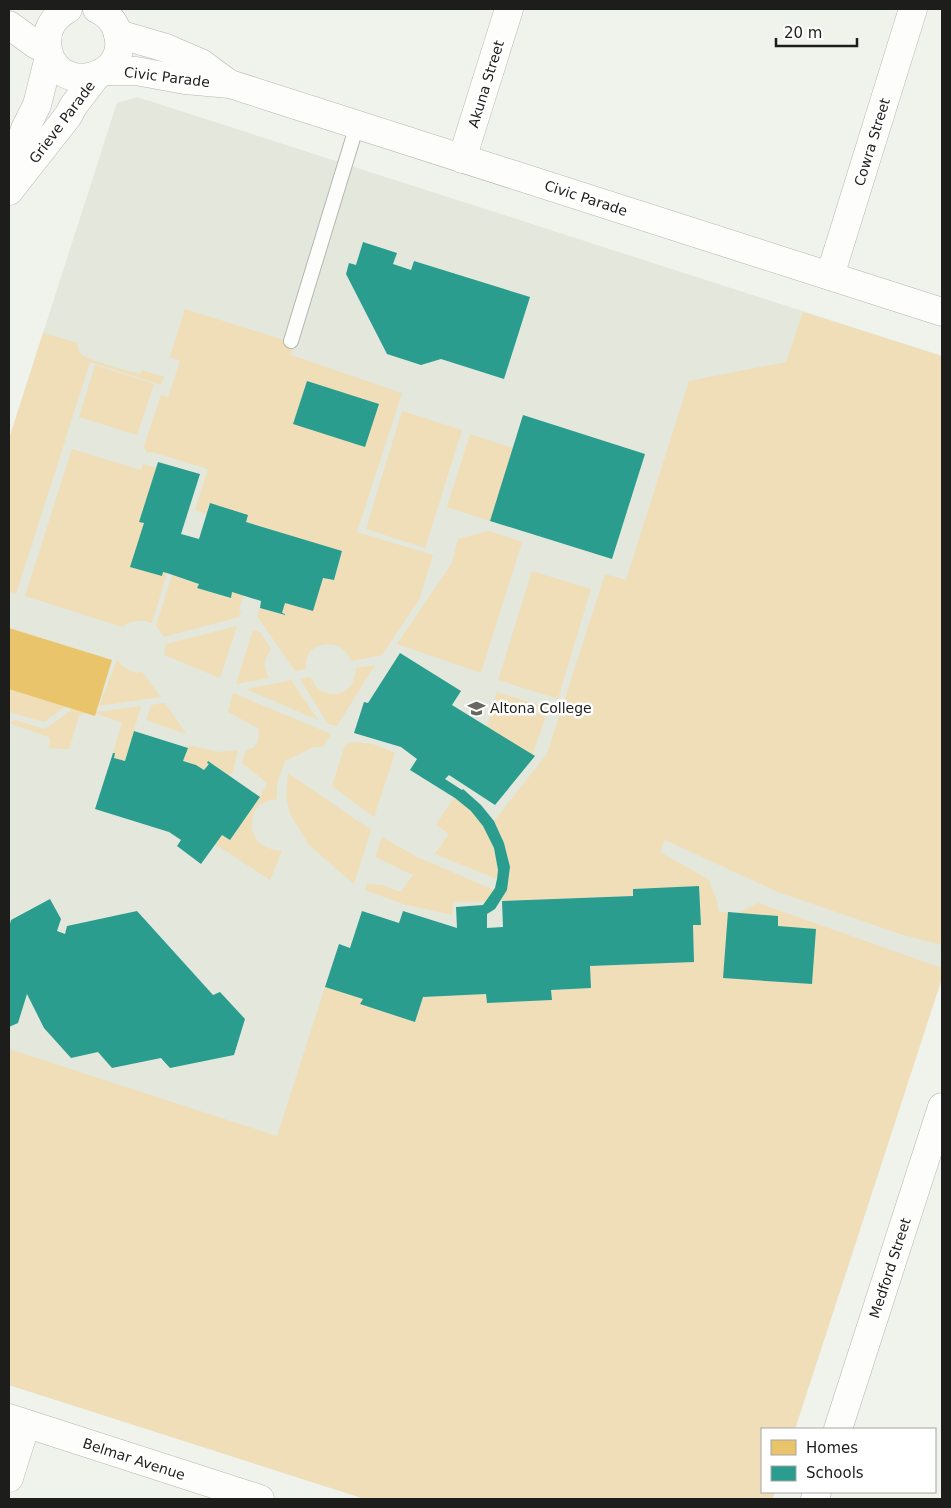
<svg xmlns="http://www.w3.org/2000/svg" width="951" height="1508" font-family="'DejaVu Sans',sans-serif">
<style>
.built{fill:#e4e7db}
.green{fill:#efdeb8}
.homes{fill:#e9c46a}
.schools{fill:#2a9d8f}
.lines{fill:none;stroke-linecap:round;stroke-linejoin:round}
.service-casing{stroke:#b4b6b1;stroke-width:16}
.minor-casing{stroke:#b4b6b1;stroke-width:29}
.tertiary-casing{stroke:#b4b6b1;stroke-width:29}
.service{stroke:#fdfdfc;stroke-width:14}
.minor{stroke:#fdfdfc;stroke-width:28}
.tertiary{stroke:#fdfdfc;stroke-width:28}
.labels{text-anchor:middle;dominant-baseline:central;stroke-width:5;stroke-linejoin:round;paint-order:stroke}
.street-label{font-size:14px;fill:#1d1e1b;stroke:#fff}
.poi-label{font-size:14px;fill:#1d1e1b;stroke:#fff;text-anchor:start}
</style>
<rect width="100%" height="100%" fill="#f0f2ec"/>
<path class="built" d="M137,97L942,356V978L795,1429H762V1492H775L772,1499H365L9,1385V439L117,103Z"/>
<g class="green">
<path d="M185,309L294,343L291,355L402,393L357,532L433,555L419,600L382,655L352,661C349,656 344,649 338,646C334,644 327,644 322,645C308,649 306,655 306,669L295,671L257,616L260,608L285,615V614L282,613L285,603L313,611L323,578L334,580L342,552L246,522L210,503L206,514L195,510L208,469L152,452L147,453L144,446L161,395L168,397L180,361L170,357Z"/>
<path d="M803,312L942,356V945L900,934L778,892L665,840L660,852L708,879L717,900L719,912L737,913L758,903L942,968V978L795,1429H762V1492H775L772,1499H365L9,1385V1049L277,1136L325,987L363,999L361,1004L415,1022L423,997L486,994L487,1003L551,1000V990L591,988L590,966L694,961L693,925L701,924L699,886L633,889V896L502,901L501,900L507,890L510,867L504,843L494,821L547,754L605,574L626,580L689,381L786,362Z"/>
<path d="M43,333L78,343C78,348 78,351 81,354C89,361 129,371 140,374L142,370L164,377L161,385L90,362L16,594L9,591V439Z"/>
<path d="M95,365L154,384L137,435L79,417Z"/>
<path d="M402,411L462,430L425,548L366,529Z"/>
<path d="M470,434L513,448L490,521L447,507Z"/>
<path d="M72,449L141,470L143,464L157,468L140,522L144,523L131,567L162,576L163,572L167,573L152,623C140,619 132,620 122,627L25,596Z"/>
<path d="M489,531L522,542L481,673L397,644L452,563L458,539Z"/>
<path d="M532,571L591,589L558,699L498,680Z"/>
<path d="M172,575L199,584L198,588L230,598L232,592L243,595L239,610L241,611L239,617L164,637L156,626Z"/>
<path d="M237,626L220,678L164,655L166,644Z"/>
<path d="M253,630L260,632L271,649C264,663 262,663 269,678L236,684Z"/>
<path d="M117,660C124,668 132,674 142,672L161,697L99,706Z"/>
<path d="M375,665L337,726L328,724L300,679L310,677C313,682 316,687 320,690C331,697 345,695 352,684C355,679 355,673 356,668Z"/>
<path d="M292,680V681L318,720L246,689Z"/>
<path d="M9,689L66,706L44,722L9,712Z"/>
<path d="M497,692L549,708L532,755L487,727Z"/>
<path d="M233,693L331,734L323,747H314L285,761L277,784V799C271,800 263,802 258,806C254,810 253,816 252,821C250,840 264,850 282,851L270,880L215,844L222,835L230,840L260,797L267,783L242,763L246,750L253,748L258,742L259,729L228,712Z"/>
<path d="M165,703L186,734L146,720L151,705Z"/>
<path d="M141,706L125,761L114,758L115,753H113L122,723L95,713L96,712Z"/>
<path d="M73,709L85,713L79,716L69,749L48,748L50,742L49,737L9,723L15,720L45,729Z"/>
<path d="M352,742L373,744L395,753L374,817L332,786L345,745Z"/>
<path d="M189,745L218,752L238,750L233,771L229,775L209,761L208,763L209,764L204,770L196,765L183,761Z"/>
<path d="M288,773L371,830L354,884L309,845L290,814L286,796Z"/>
<path d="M454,797C459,802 465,805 470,810C488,827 500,855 497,879L435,854L449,834L436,825Z"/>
<path d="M382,837L417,857L494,890L485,902H453L452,915L403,904L365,890L367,884L382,885L401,892L413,875L375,857Z"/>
</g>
<path class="homes" d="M9,628L112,660L95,716L9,689Z"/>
<g class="schools">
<path d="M363,242L397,253L393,264L411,270L414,261L530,297L504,379L441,359L421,365L387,354L346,274L349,263L356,265Z"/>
<path d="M307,381L379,404L365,447L293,424Z"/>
<path d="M523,415L645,454L612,559L490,521Z"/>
<path d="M158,462L200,474L181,534L199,539L210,503L248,515L246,522L342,551L334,580L323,578L313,611L285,603L282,613L285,614V615L260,608L261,601L232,592L231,598L197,588L199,584L167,573L163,572L162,576L130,567L144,523L139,522Z"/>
<path d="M400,653L461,691L452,705L535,756L495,805L449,775L445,779L462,790L463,789L481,805L494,821L504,843L510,867L507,890L495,909L487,914V928L503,927L502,901L633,896V889L699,886L701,925H693L694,962L590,966L591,988L551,990L552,1000L487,1003L486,994L423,997L415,1022L360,1004L363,999L325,987L339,944L350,948L362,911L399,923L403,911L457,928L456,907L483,905L495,888L497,879L498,870L494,848L483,826L471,811L455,798L410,770L417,759L401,747L354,733L364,702L368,703Z"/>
<path d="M134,731L188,748L183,761L196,765L204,770L209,764L207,763L208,761L260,797L230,840L222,835L201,864L177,846L181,840L169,832L95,809L113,753H115L114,758L125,761Z"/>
<path d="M50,899L61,919L57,931L65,934L67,926L137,911L213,995L220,992L245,1019L234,1055L170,1068L161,1058L112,1068L98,1052L71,1058L44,1028L27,994L18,1023L9,1027V928L11,920Z"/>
<path d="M728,912L778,916V926L816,929L812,984L723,978Z"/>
</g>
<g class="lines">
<defs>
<path id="service" d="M291,341L357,125"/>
<g id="minor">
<path d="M462,159L509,9"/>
<path d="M9,175L25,129L37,105L49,57"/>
<path d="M9,191L68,116L74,105L97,75"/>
<path d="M830,276L913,9"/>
<path d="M9,1418L260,1499"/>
<path d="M838,1429L942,1107"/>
<path d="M9,1478L26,1424"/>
<path d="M815,1499L817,1492"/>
</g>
<g id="tertiary">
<path d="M68,9C56,15 46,28 47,43C51,99 134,81 117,31C114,21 106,13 97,9"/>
<path d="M9,25L35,44L47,50"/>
<path d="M118,34L166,48L201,63L228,83"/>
<path d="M105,71H136L185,80L230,84L942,312"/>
</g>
</defs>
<use href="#service" class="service-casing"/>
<use href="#minor" class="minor-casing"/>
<use href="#tertiary" class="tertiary-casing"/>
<use href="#service" class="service"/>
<use href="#minor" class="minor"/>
<use href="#tertiary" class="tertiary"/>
</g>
<defs>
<symbol id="school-bare" viewBox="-9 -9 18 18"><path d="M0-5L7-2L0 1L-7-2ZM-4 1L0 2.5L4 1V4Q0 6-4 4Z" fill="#676864" stroke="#fff" stroke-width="2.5" paint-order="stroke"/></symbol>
</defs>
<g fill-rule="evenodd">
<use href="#school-bare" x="464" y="696" width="25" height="25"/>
</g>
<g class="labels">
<g class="street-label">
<text transform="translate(167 77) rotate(7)">Civic Parade</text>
<text transform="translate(486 84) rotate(-73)">Akuna Street</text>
<text transform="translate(62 122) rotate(-53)">Grieve Parade</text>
<text transform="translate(872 142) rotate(-73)">Cowra Street</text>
<text transform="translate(586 198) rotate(18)">Civic Parade</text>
<text transform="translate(890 1268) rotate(-72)">Medford Street</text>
<text transform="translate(134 1459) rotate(18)">Belmar Avenue</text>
</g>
<g class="poi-label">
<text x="490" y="708">Altona College</text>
</g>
</g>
<rect width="951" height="1508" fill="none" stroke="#1d1e1b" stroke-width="20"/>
<rect x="761" y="1428" width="175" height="65" fill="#ffffff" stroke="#a5a5a4"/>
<rect x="771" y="1440" width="25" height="15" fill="#e9c46a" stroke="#a5a5a4"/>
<text x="806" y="1453" font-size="15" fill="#1d1e1b">Homes</text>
<rect x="771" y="1466" width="25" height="15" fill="#2a9d8f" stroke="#a5a5a4"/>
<text x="806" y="1478" font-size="15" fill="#1d1e1b">Schools</text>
<path d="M776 38v8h81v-8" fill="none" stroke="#1d1e1b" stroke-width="2.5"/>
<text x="784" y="38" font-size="15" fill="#1d1e1b" stroke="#ffffff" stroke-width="4" paint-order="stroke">20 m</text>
</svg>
